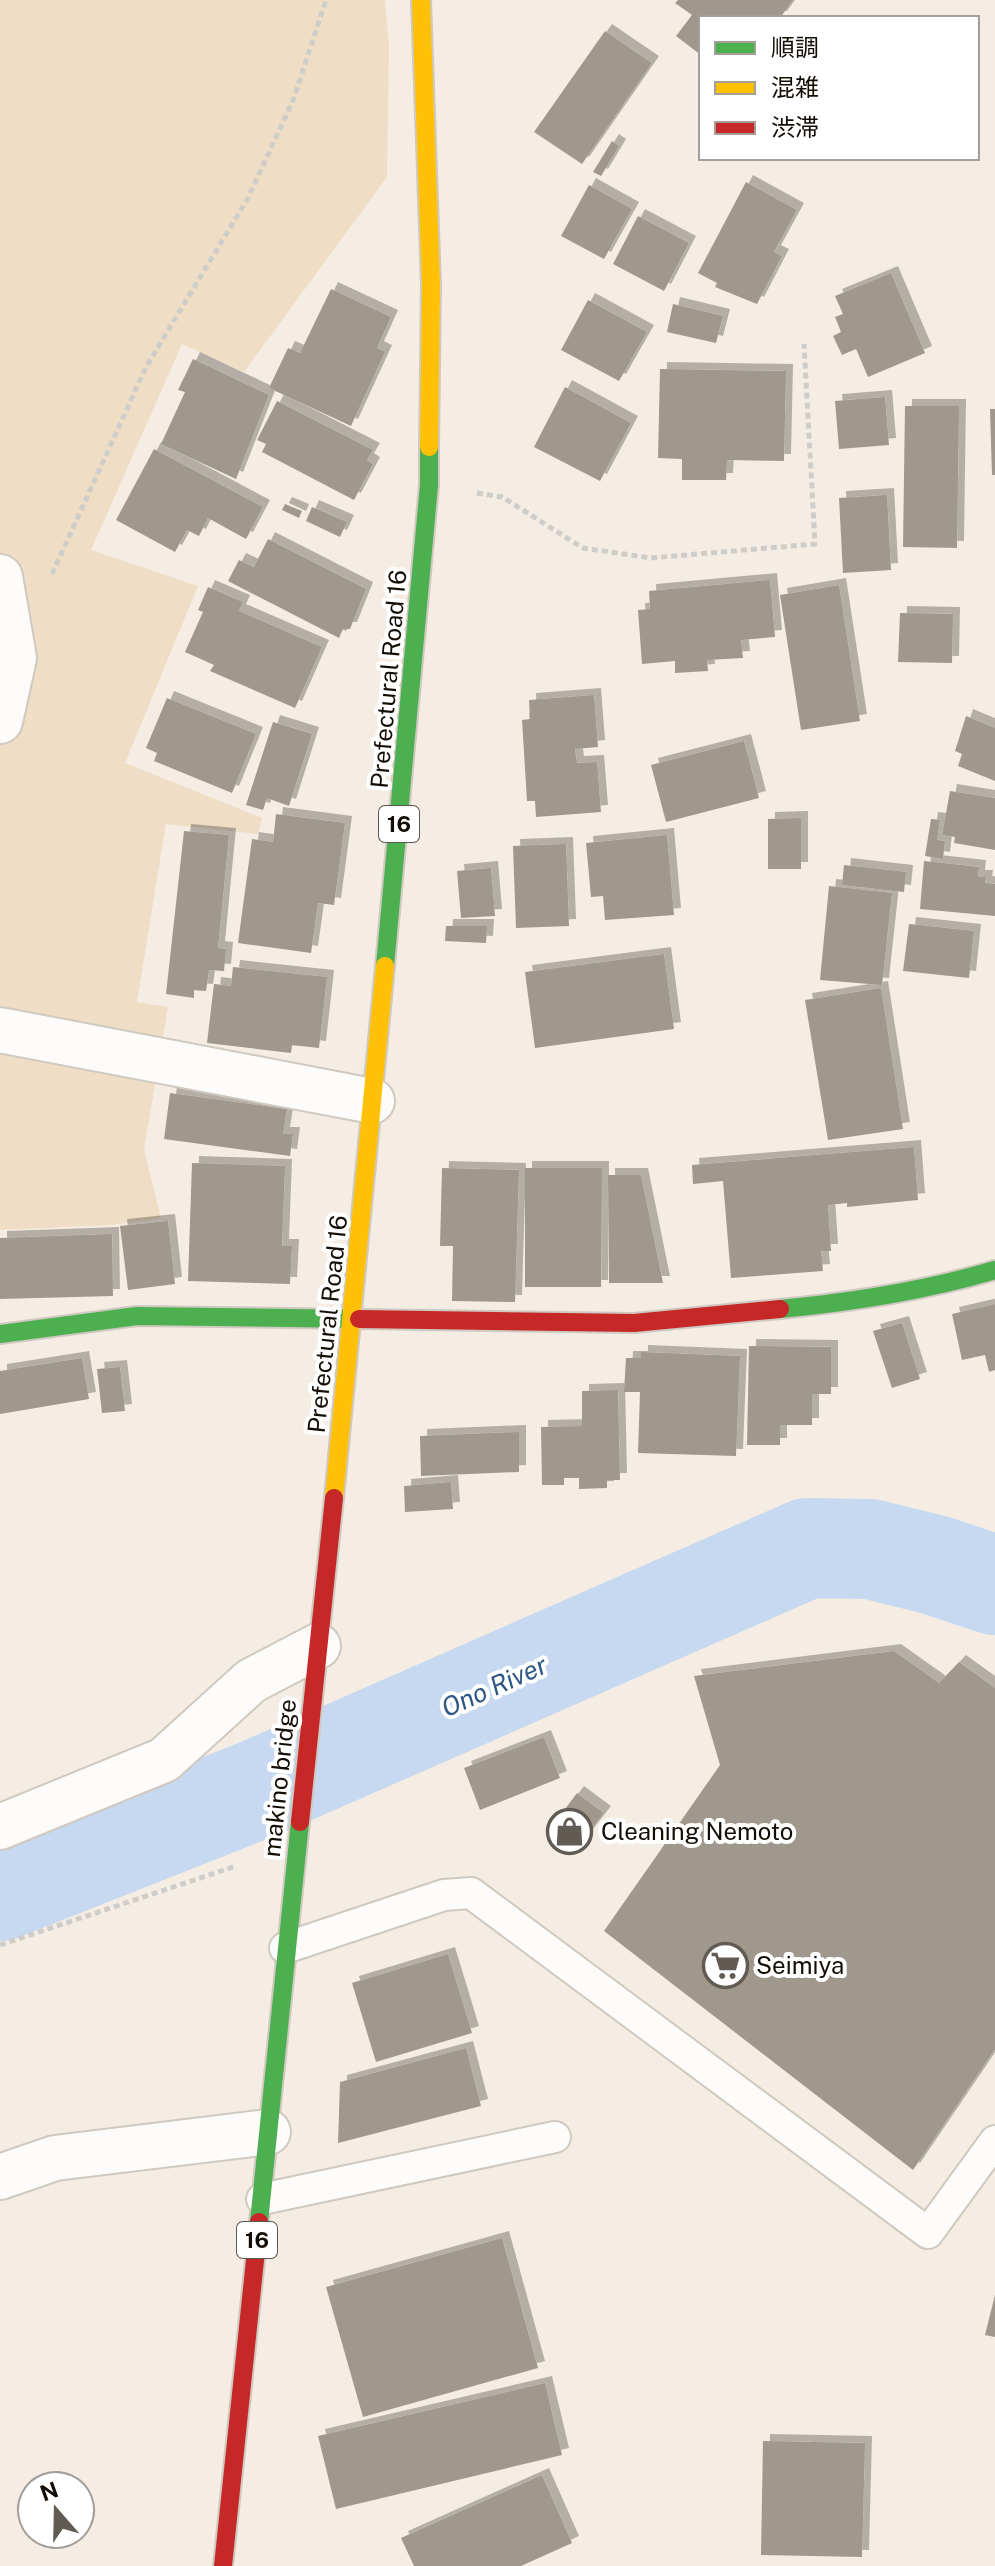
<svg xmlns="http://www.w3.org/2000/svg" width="995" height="2566" font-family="'Public Sans','Noto Sans JP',sans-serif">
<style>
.green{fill:#efddc5}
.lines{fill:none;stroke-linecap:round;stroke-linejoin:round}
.river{stroke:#c6d9f0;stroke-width:100}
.building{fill:#a0988d;filter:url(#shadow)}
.lane-casing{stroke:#cfc9c0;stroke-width:34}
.street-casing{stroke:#cfc9c0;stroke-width:48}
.fast-casing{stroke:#cfc9c0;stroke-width:22}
.slow-casing{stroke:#cfc9c0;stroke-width:22}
.jam-casing{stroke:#cfc9c0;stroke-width:22}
.path{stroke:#cfcdca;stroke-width:5;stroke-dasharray:6 4;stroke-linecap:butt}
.lane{stroke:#fefcfb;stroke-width:30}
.street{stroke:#fefcfb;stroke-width:44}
.fast{stroke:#4caf50;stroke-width:18}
.slow{stroke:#ffc107;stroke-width:18}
.jam{stroke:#c62828;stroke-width:18}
.labels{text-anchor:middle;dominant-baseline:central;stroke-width:8;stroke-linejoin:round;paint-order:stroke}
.shield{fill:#fff;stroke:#5a5650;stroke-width:2}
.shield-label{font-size:22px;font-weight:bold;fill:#130d05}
.street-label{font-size:24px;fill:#130d05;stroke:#fff}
.poi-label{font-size:24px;fill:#130d05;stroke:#fff;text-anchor:start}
.water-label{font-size:26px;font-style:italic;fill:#2e5785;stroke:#fff}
</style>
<defs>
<filter id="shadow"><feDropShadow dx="7" dy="-7" stdDeviation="0" flood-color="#0004"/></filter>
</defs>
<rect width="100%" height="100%" fill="#f5ede3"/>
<path class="green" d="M0,0H385L389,47L387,177L244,372L182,344L91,550L198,586L125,763L262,818L258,834L166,824L137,1002L168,1007L144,1150L161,1218L112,1225L0,1230Z"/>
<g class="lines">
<path class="river" d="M0,1891L258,1789L808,1548L870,1549L935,1565L995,1585"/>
</g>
<g class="building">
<path d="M678,0H793L780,18H701V55L676,36L692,15L675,3Z"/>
<path d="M605,31L652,63L582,164L534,132Z"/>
<path d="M612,141L619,146L601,176L593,172Z"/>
<path d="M746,182L797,210L774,252L782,256L757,304L715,287L717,283L698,273Z"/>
<path d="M589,185L632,209L604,259L561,236Z"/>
<path d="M638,216L689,243L664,291L613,264Z"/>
<path d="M891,273L925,353L868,377L856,349L842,355L833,336L841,332L835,317L843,314L835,296Z"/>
<path d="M331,289L391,317L377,348L385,352L351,426L269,388L288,348L300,353Z"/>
<path d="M588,300L647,332L619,381L561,350Z"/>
<path d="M673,304L723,316L716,343L667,332Z"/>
<path d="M193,359L269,395L236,479L161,444L185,392L178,390Z"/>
<path d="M660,369L786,371L784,461L727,460L726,480H682V459L658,458Z"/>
<path d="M565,387L631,423L600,481L534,447Z"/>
<path d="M885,397L889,445L839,449L835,401Z"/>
<path d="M277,401L373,450L367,460L373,464L354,500L262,452L266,444L257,440Z"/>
<path d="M905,406H959L957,548L903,547Z"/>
<path d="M990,409H995V475H992Z"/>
<path d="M154,449L263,507L246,539L208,518L199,536L187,530L175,552L116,520Z"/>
<path d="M887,495L891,570L843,573L839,498Z"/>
<path d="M285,504L302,511L299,518L282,510Z"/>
<path d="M312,507L347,522L340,537L306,521Z"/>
<path d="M268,539L366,589L350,629H343L339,638L228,581L239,560L254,567Z"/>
<path d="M770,580L775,637L741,640L743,658L707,660L708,671L675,673V661L642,664L638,610L650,609L649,591Z"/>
<path d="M839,585L860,721L801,730L780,595Z"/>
<path d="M208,587L243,602L239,611L322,647L295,708L210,671L214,665L185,652L203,612L198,610Z"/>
<path d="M900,613L953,614L952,663L898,662Z"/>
<path d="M594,695L598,747L575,749L577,763L597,762L601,812L536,817L535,801H527L522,720L530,719L529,700Z"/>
<path d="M167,698L256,734L232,793L154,761L157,753L146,748Z"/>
<path d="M966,716L995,728V781L958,766L962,754L955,751Z"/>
<path d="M273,722L312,734L289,806L267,798L263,810L246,805Z"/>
<path d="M744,741L759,798L666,822L651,765Z"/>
<path d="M950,791L995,798V850L954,843L955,837L942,835Z"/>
<path d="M276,814L345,823L334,905L318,903L311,953L238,943L252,839L273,842Z"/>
<path d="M801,818V869H768V819Z"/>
<path d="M931,819L940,820L937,840L945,841L943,859L925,856Z"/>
<path d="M184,831L229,835L218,948L226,949L224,971L209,970L206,991L194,990V998L166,994Z"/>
<path d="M667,835L674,915L605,920L603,896L591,897L586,843Z"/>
<path d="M566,844L569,926L516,928L513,846Z"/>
<path d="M924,861L979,867L978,877H986L985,883L995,884V916L920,909Z"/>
<path d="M844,865L906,872L904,892L842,885Z"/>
<path d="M491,868L495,916L461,918L457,871Z"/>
<path d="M829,886L892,893L882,985L820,980Z"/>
<path d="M909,924L974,931L969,978L903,971Z"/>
<path d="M446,926H487L486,943L445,941Z"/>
<path d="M664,954L674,1029L535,1048L525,972Z"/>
<path d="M233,967L327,977L319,1048L292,1045L291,1053L207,1043L214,984L231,986Z"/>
<path d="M881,988L903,1129L828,1140L805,1000Z"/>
<path d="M170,1093L287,1109L283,1134H293L290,1156L164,1139Z"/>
<path d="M914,1147L918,1200L847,1207V1203L828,1205L831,1251H821L823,1271L731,1278L723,1181L693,1184L692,1165Z"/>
<path d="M192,1163L285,1166L282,1246H292L290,1284L188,1281Z"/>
<path d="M442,1168L519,1170L515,1302L452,1301L453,1246H440Z"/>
<path d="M525,1168H602L601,1287H525Z"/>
<path d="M608,1175H641L663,1283H609Z"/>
<path d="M168,1221L175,1284L128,1290L120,1226Z"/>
<path d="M112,1234L113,1296L0,1299V1238Z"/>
<path d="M995,1304V1370L989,1372L985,1355L962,1360L952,1314Z"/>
<path d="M902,1323L920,1379L892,1388L873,1331Z"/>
<path d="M749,1346L831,1347V1394H812V1425H780V1445H747Z"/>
<path d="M641,1352L740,1356L736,1456L638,1453L640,1392H624L626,1358H641Z"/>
<path d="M82,1358L89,1399L0,1414V1371Z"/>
<path d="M120,1367L125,1411L102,1413L97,1369Z"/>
<path d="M618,1390L620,1480H607V1488L579,1489V1478H564V1485H542L541,1427L582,1426V1391Z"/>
<path d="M519,1432V1472L421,1476L420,1436Z"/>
<path d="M451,1482L453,1509L405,1512L404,1486Z"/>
<path d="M894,1651L939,1683L959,1662L995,1688V2049L913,2170L604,1931L720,1765L694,1676Z"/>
<path d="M544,1737L560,1778L480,1810L464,1768Z"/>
<path d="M577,1793L604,1813L573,1853L547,1833Z"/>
<path d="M448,1954L472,2033L376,2062L352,1983Z"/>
<path d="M466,2048L481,2106L338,2143L340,2082Z"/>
<path d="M502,2238L538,2368L363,2417L326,2287Z"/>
<path d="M995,2295V2337L985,2335Z"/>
<path d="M545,2383L562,2455L336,2509L318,2436Z"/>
<path d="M763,2441L865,2443L862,2557L761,2555Z"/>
<path d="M542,2475L572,2543L521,2566H414L401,2538Z"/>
</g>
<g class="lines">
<defs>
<g id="lane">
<path d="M285,1948L444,1895L471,1893L928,2233L995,2141"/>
<path d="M262,2199L555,2137"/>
</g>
<g id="street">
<path d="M0,577L14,658L0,721"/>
<path d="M0,1030L372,1101"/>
<path d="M0,1827L164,1760L251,1681L318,1646"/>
<path d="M0,2177L55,2158L268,2132"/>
</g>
<g id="fast">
<path d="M385,966L429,485V447"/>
<path d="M780,1309C853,1302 924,1291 995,1270"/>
<path d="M0,1334L137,1316L359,1319"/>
<path d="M259,2222L300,1822"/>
</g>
<g id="slow">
<path d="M421,0L431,285L429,447"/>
<path d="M334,1498L385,966"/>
</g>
<g id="jam">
<path d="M359,1319L634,1323L780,1309"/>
<path d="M300,1822L334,1498"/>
<path d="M223,2566L259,2222"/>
</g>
</defs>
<use href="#lane" class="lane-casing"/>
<use href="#street" class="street-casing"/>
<use href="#fast" class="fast-casing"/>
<use href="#slow" class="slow-casing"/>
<use href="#jam" class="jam-casing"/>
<g class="path">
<path d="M477,493L502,497L583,548L651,558L815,544L804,344"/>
<path d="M52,574L146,367L248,198L294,98L326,0"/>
<path d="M0,1945L236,1866"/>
</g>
<use href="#lane" class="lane"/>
<use href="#street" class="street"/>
<use href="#fast" class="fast"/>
<use href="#slow" class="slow"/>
<use href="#jam" class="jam"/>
</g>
<defs>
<symbol id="shop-ring" viewBox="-11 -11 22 22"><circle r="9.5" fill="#fff" stroke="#625b53" stroke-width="1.5"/><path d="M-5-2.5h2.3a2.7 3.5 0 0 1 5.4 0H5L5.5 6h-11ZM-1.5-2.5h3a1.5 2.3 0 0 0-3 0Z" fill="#625b53"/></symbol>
<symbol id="supermarket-ring" viewBox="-11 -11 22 22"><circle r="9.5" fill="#fff" stroke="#625b53" stroke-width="1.5"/><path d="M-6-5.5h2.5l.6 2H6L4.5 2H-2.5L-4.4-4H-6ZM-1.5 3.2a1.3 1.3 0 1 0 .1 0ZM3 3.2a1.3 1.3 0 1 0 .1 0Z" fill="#625b53"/></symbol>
</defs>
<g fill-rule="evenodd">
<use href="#shop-ring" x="544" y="1806" width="51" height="51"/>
<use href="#supermarket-ring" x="700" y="1940" width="51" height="51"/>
</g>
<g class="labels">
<g class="shield">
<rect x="379" y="806" width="40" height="36" rx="6"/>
<rect x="237" y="2222" width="40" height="36" rx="6"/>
</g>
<g class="shield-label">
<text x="399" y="824">16</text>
<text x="257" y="2240">16</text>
</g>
<g class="street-label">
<text transform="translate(388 679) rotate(-85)">Prefectural Road 16</text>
<text transform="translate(327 1324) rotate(-84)">Prefectural Road 16</text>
<text transform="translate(279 1778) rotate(-84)">makino bridge</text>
</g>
<g class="poi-label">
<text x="601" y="1831">Cleaning Nemoto</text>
<text x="756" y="1965">Seimiya</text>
</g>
<g class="water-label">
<text transform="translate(494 1686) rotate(-24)">Ono River</text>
</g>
</g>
<rect x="699" y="16" width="280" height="144" fill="#ffffff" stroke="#a19e9b" stroke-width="2"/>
<rect x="715" y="42" width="40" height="12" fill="#4caf50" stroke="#a19e9b" stroke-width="2"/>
<text x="771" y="56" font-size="24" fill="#130d05">順調</text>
<rect x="715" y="82" width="40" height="12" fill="#ffc107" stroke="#a19e9b" stroke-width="2"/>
<text x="771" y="96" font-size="24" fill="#130d05">混雑</text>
<rect x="715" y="122" width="40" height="12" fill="#c62828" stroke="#a19e9b" stroke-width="2"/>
<text x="771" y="136" font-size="24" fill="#130d05">渋滞</text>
<g transform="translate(56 2510) rotate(340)"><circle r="38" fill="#ffffff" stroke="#a19e9b" stroke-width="2"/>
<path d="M0-6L14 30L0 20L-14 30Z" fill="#625b53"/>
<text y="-12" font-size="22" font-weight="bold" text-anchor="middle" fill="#130d05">N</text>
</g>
</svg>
